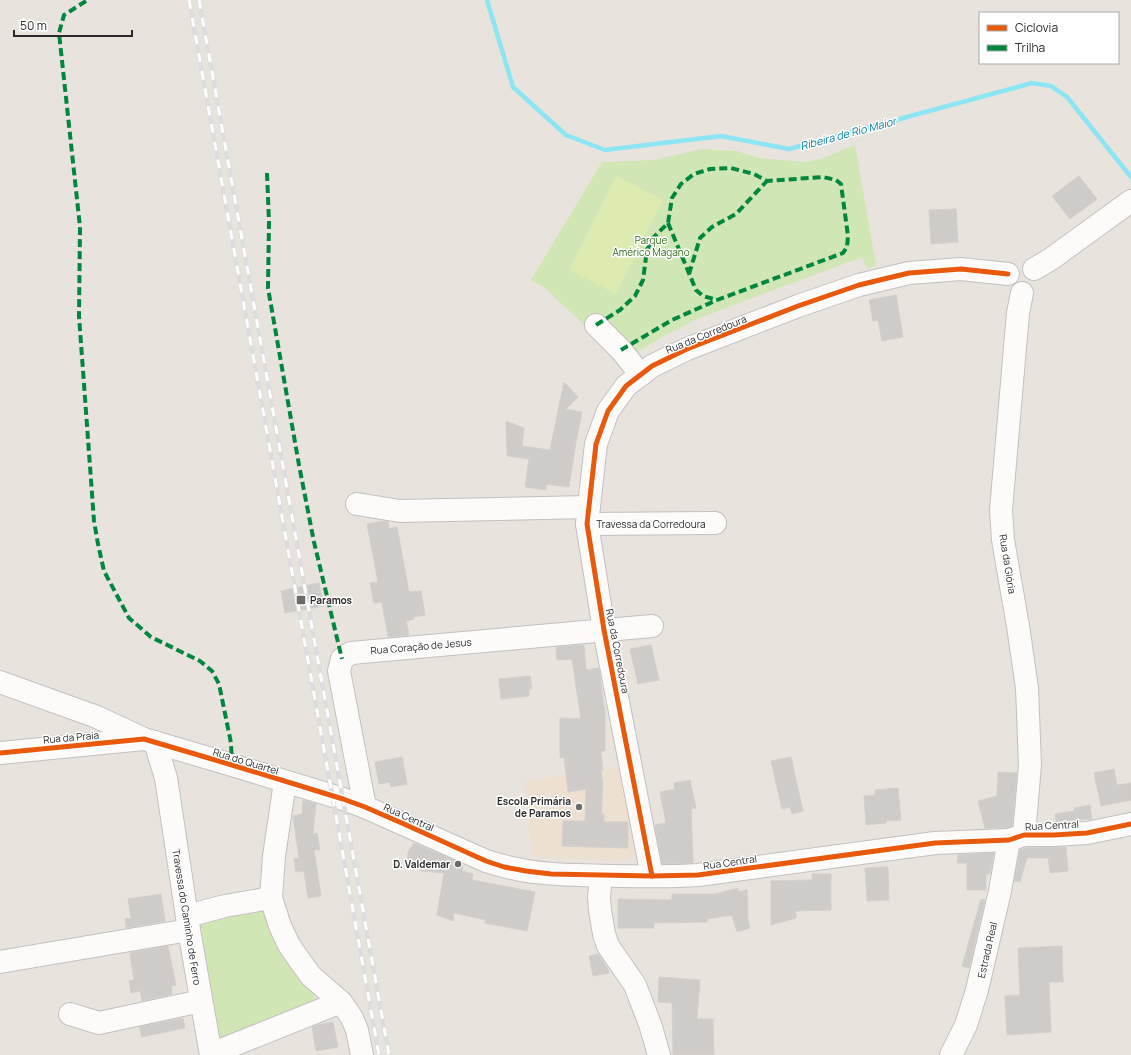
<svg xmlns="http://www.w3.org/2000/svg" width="1131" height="1055" font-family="Manrope,sans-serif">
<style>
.education{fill:#ede0d1}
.green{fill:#d0e6b4}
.pitch{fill:#ddebb0}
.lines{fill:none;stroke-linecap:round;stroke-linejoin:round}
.stream{stroke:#8be5f2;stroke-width:4.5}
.building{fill:#cfcbc8;stroke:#d4cfca}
.minor-casing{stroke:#c2c0c0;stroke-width:24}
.minor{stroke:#fcfbfa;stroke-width:22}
.rail-casing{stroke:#ddddde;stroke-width:4.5}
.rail{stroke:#fff;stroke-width:3;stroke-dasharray:9;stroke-linecap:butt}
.quiet{stroke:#00873e;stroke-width:4;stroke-dasharray:8 4;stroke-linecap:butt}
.cycleway-casing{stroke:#fff;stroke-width:8}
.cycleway{stroke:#e8590c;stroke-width:5}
.poi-dot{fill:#6d6b69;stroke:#fff;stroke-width:1.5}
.labels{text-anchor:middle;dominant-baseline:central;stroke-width:3;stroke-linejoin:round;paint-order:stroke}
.park-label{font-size:10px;fill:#326d13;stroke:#fff}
.street-label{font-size:10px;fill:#2a2a2a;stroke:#fff}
.poi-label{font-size:10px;font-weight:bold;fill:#2a2a2a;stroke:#fff;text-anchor:end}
.water-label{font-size:11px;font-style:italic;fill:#027e9f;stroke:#fff}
</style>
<rect width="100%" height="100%" fill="#e9e3de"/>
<path class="education" d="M620,768L638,846L634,856L626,861L532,857L525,781Z"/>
<g class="green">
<path d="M855,145L876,265L867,269L862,257L736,304L697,319L662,337L622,361L545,288L531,280L602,162L654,160L702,149L737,151L759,158L804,162L820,159Z"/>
<path d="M260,906L285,950L315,997L314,1003L229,1041L217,1039L195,923Z"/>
</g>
<path class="pitch" d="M616,176L663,200L616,294L569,270Z"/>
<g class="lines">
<path class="stream" d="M487,0L513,87L566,135L605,150L721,136L789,149L1032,83L1051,86L1067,97L1131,177"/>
</g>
<g class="building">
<path d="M1079,176L1097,199L1070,219L1052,196Z"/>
<path d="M956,209L958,242L931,244L929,210Z"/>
<path d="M896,295L903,337L882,341L878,320L873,321L869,300Z"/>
<path d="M564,382L578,397L566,409L582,412L576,442L569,487L546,484V490L525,487L529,459L507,456L506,421L524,428L522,446L550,450Z"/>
<path d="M383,521L388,522L389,529L397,527L409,592L421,591L425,615L413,617L414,619L406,621L409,635L388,637L382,602L374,603L370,583L378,582L367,524Z"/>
<path d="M319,583L324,606L285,613L281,591Z"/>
<path d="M584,645L586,670L599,668L605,714V751H601L603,770L601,771L603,784L601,814H604V822H628V848L562,846L563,821H585L586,789L568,792L564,757L560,758V718L581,719L572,659L557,660L556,647Z"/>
<path d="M651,645L659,680L638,684L630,649Z"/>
<path d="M530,676L532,689H529V696L501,699L499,679Z"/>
<path d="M402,757L407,784L391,787L390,782L379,784L375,762Z"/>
<path d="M791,757L803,811L792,814L790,807L782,809L771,761Z"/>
<path d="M1114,769L1117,785L1131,783V800L1101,806L1094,773Z"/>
<path d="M998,772L1017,773L1012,826L1007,828H985L978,801L997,796Z"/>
<path d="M690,780L696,808L691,809L693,863L662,864L655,825L666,823L660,792L675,789L674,783Z"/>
<path d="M898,788L901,820L886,821V823L866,825L864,796L875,795V790Z"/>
<path d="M303,800L316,804L313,834L317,833L320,850H314L321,896L308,898L304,871L296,872L294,859L299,858L293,816L302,814Z"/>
<path d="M1090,805L1092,819L1056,822L1055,814L1075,811L1074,808Z"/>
<path d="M414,843L463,864L462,871L473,874L472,880L535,892L527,931L485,923L486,920L454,913L453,921L437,915L444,873L422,871L408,863V852Z"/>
<path d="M1066,847L1068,871L1050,873L1048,858H1027L1020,882L1014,881L1020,850L1026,848Z"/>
<path d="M994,853L990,874L986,873V890H967V863H957L958,855Z"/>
<path d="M888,867L889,900L867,901L865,868Z"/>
<path d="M812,874H831V910L796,911V918L771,925V881L812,880Z"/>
<path d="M738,888L739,892L747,890L748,921L750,928L737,932L732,915L707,919V922L654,923V928H618V899L672,900V894H716Z"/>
<path d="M161,894L165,921L126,928L125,919L131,918L128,899Z"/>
<path d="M981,899L985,900L969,968L962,966Z"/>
<path d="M168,946L176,985L171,986L172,994L142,1001L140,991L131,993L129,981L134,980L130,953Z"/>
<path d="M1062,946L1063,982H1049L1051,1032L1007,1035L1005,996L1020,995L1018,948Z"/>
<path d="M598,954L608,969L609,973L593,976L589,956Z"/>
<path d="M659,977L700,980L697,1019H713L714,1055H673L672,1003L658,1002Z"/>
<path d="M183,1018L185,1028L142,1037L139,1027Z"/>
<path d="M333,1022L338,1047L316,1051L312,1027L317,1025Z"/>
</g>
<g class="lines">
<defs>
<g id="minor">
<path d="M1034,269L1051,259L1131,201"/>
<path d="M1022,293L1018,313L1001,510L1003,540L1018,626L1027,688L1030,765L1024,835"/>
<path d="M596,325L621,350L641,375"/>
<path d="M357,504L400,511L589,507"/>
<path d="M587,524L715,523"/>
<path d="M0,682L97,717L144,739L232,765L343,799L365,807L486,861C499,865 513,869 527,871C557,876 588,875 618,876C645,876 671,877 698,875L935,843L1009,840L1024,835H1054L1087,833L1131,824"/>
<path d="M155,742L166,778L189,930L211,1055"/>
<path d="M0,753L144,739"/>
<path d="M285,782L274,856L271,898L280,926L289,945L300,961L311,976L341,1002L352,1018L357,1030L362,1055"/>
<path d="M365,807L339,671L342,659L351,653L652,626"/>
<path d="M601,876L599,897L600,910L604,934L608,946L635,985L651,1027L659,1055"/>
<path d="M652,876L604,630L587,524L596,444L608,411L626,386L652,366L687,349L798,306L859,285L909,273L961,269L1008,274"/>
<path d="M187,916L225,906L271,898"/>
<path d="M0,962L189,930"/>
<path d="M70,1014L99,1023L201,1001"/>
<path d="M211,1054L341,1002"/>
<path d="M951,1055L966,1025L977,990L1000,891L1009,840"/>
</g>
</defs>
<use href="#minor" class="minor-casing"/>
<use href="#minor" class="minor"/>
<defs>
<g id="rail">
<path d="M189,0L379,1055"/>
<path d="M199,0L389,1055"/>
</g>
</defs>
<use href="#rail" class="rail-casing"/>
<use href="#rail" class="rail"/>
<g class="quiet">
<path d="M86,1L64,15L59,33L80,227L79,316L94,521L98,544L104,571L129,618L151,637L200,661L212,671L219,684L231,743L232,765"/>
<path d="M267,173L269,222L268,288L299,465L314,542L342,659"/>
<path d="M668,223L696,290L703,296L717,300"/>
<path d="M689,274L700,238L712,227L736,214L767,181"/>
<path d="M596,325L620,310L635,296L643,280L647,250L653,238L668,223L672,198L681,184L694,174L710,169L731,168L754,174L767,181L823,177L836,180L841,184L848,236L847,247L843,253L717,300L672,320L621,350"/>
</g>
<defs>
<g id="cycleway">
<path d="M0,753L144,739L232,765L343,799L365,807L404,824L486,861L504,867L526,871L551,874L652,876L698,875L935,843L1009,840L1024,835H1054L1087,833L1131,824"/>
<path d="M652,876L604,630L587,524L596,444L608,411L626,386L652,366L687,349L798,306L859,285L909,273L961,269L1008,274"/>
</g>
</defs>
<use href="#cycleway" class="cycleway-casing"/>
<use href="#cycleway" class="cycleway"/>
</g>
<g class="poi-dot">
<rect x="296" y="595" width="10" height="10" rx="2"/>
<circle cx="579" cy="807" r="4"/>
<circle cx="458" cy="864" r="4"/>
</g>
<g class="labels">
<g class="park-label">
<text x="651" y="240">Parque<tspan x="651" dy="12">Américo Magano</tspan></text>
</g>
<g class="street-label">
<text transform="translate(706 334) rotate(-22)">Rua da Corredoura</text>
<text x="651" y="524">Travessa da Corredoura</text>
<text transform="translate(1008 564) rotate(81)">Rua da Glória</text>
<text transform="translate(421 646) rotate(-5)">Rua Coração de Jesus</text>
<text transform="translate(618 651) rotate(79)">Rua da Corredoura</text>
<text transform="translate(71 737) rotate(-5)">Rua da Praia</text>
<text transform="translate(246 761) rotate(17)">Rua do Quartel</text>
<text transform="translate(409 817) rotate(24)">Rua Central</text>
<text transform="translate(1052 825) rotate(-3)">Rua Central</text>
<text transform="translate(730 862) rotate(-8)">Rua Central</text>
<text transform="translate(187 917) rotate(81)">Travessa do Caminho de Ferro</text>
<text transform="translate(987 950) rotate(-77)">Estrada Real</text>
</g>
<g class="poi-label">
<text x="310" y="600" text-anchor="start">Paramos</text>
<text x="571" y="801">Escola Primária<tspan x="571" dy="12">de Paramos</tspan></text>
<text x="450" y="864">D. Valdemar</text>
</g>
<g class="water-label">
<text transform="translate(848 133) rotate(-15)">Ribeira de Rio Maior</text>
</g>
</g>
<rect x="979" y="12" width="140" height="52" fill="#ffffff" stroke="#aaaaaa"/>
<rect x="987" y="25" width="20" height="6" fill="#e8590c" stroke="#aaaaaa"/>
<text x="1015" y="32" font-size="12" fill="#2a2a2a">Ciclovia</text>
<rect x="987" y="45" width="20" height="6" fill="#00873e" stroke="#aaaaaa"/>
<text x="1015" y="52" font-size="12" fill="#2a2a2a">Trilha</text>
<path d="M14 30v6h118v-6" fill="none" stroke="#2a2a2a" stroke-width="2"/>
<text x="20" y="30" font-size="12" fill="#2a2a2a" stroke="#ffffff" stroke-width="3" paint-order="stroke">50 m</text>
</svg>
